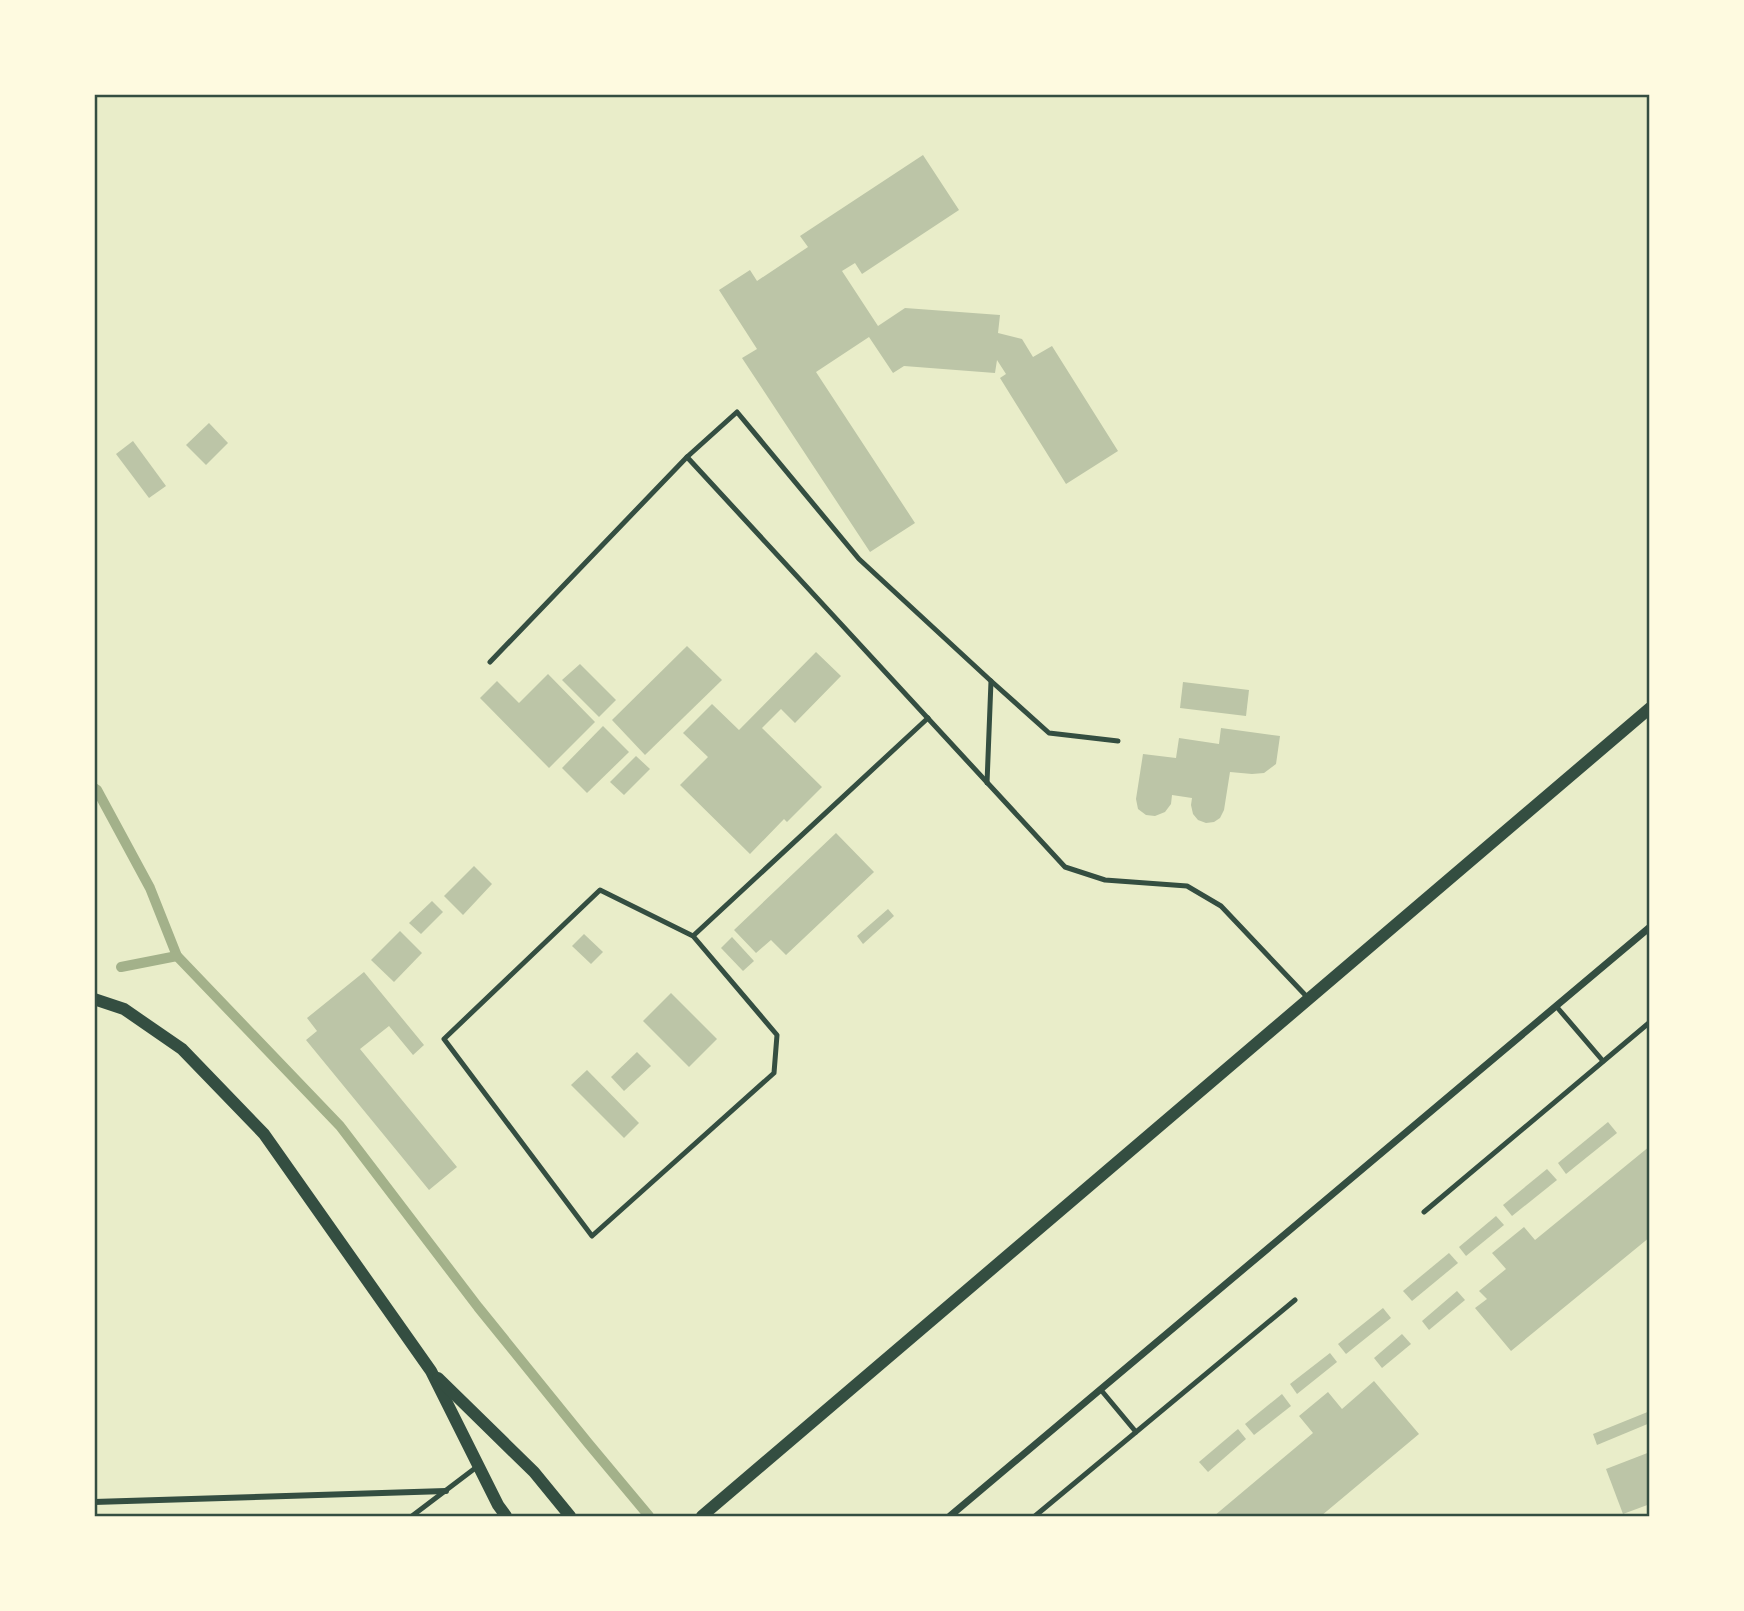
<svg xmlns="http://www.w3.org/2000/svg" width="1744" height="1611" font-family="Raleway,sans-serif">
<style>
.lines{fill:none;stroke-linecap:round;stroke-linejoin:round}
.stream{stroke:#a3b18a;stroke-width:10}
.building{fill:#bcc5a7}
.service{stroke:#344e41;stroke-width:5}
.pedestrian{stroke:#344e41;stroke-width:6}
.minor{stroke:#344e41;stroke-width:7}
.tertiary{stroke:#344e41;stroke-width:12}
.neatline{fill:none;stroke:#344e41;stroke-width:2.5}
</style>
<rect width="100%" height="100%" fill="#e9edc9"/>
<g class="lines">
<g class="stream">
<path d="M94,788L97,790L150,888L177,956L340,1126L478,1307L588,1443L649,1516"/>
<path d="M121,967L177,956"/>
</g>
</g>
<g class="building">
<path d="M923,155L959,210L862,274L855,263L842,271L878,326L905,308L1000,315L998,333L1022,339L1033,357L1052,346L1118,451L1066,484L1000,378L1006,374L997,360L995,373L904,366L893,373L869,337L816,372L915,523L870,552L742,358L757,349L719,290L750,270L757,281L808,247L800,236Z"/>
<path d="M209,423L228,443L206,465L186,445Z"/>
<path d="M133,441L166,486L149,498L116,454Z"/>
<path d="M687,646L722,680L645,755L612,720Z"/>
<path d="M816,652L841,676L795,723L781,709L762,728L822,787L787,822L784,819L750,854L680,785L708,757L683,733L712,704L739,730Z"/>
<path d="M580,664L616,700L599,717L562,680Z"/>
<path d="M548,674L595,722L549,768L480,698L497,681L519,703Z"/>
<path d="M1183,682L1249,690L1246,716L1180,708Z"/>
<path d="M603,726L629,752L587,793L562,768Z"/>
<path d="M1221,728L1280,736L1276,764L1264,773L1252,774L1230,772L1224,810L1220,818L1214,822L1206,823L1198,820L1193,814L1191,805L1192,798L1172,795L1171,804L1165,812L1155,816L1146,815L1138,809L1136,799L1143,754L1176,758L1179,738L1219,744Z"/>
<path d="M636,756L650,769L624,795L610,782Z"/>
<path d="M836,833L874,872L786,955L771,940L756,953L734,930Z"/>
<path d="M474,866L492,884L463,915L444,896Z"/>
<path d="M432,901L443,912L421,934L409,923Z"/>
<path d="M888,909L894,916L863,944L857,936Z"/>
<path d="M400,931L422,953L394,982L371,960Z"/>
<path d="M584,934L603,952L591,964L572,946Z"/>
<path d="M732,937L754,961L743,971L721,948Z"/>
<path d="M364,972L424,1045L413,1055L389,1026L360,1049L457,1167L429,1190L306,1040L317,1031L307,1018Z"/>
<path d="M671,993L717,1039L689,1067L643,1021Z"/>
<path d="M637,1052L651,1066L624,1091L611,1077Z"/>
<path d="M587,1070L639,1123L624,1138L571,1085Z"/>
<path d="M1608,1122L1617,1133L1566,1174L1558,1163Z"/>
<path d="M1650,1146V1237L1511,1351L1475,1308L1487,1299L1479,1291L1506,1269L1492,1253L1524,1227L1535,1240Z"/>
<path d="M1547,1169L1557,1180L1512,1216L1503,1205Z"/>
<path d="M1496,1216L1504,1225L1466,1256L1459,1247Z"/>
<path d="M1449,1253L1458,1263L1412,1301L1403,1291Z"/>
<path d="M1457,1291L1465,1300L1429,1330L1422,1321Z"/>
<path d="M1383,1308L1391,1318L1346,1354L1338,1344Z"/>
<path d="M1402,1334L1411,1344L1382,1368L1374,1358Z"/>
<path d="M1330,1353L1337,1362L1297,1394L1290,1384Z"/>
<path d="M1374,1381L1419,1434L1321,1516H1214L1313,1433L1299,1416L1328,1392L1342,1409Z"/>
<path d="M1282,1394L1291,1406L1254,1435L1245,1424Z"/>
<path d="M1650,1411V1423L1597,1445L1593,1434Z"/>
<path d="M1238,1429L1246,1439L1208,1472L1199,1462Z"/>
<path d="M1650,1452V1504L1623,1514L1606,1469Z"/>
</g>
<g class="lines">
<g class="service">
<path d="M687,457L737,412L859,559L991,681L987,783"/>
<path d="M490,662L687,457L1065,867L1105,880L1187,886L1221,906L1309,999"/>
<path d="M991,681L1049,733L1118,741"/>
<path d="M693,936L600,890L444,1039L592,1236L774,1073L777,1035L693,936L928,718"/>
<path d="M1556,1006L1603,1061"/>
<path d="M1424,1212L1650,1022"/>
<path d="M1101,1390L1136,1432"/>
<path d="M412,1516L478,1466"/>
<path d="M1035,1516L1295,1300"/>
</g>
<path class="pedestrian" d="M94,1502L446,1491"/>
<path class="minor" d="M950,1516L1650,927"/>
<g class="tertiary">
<path d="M94,999L124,1009L182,1049L264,1134L431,1371L498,1505L506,1516"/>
<path d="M438,1378L534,1472L570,1516"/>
<path d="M702,1516L1650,708"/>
</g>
</g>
<rect width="1744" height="1611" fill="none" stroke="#fefae0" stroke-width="192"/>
<rect x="96" y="96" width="1552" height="1419" class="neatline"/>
</svg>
